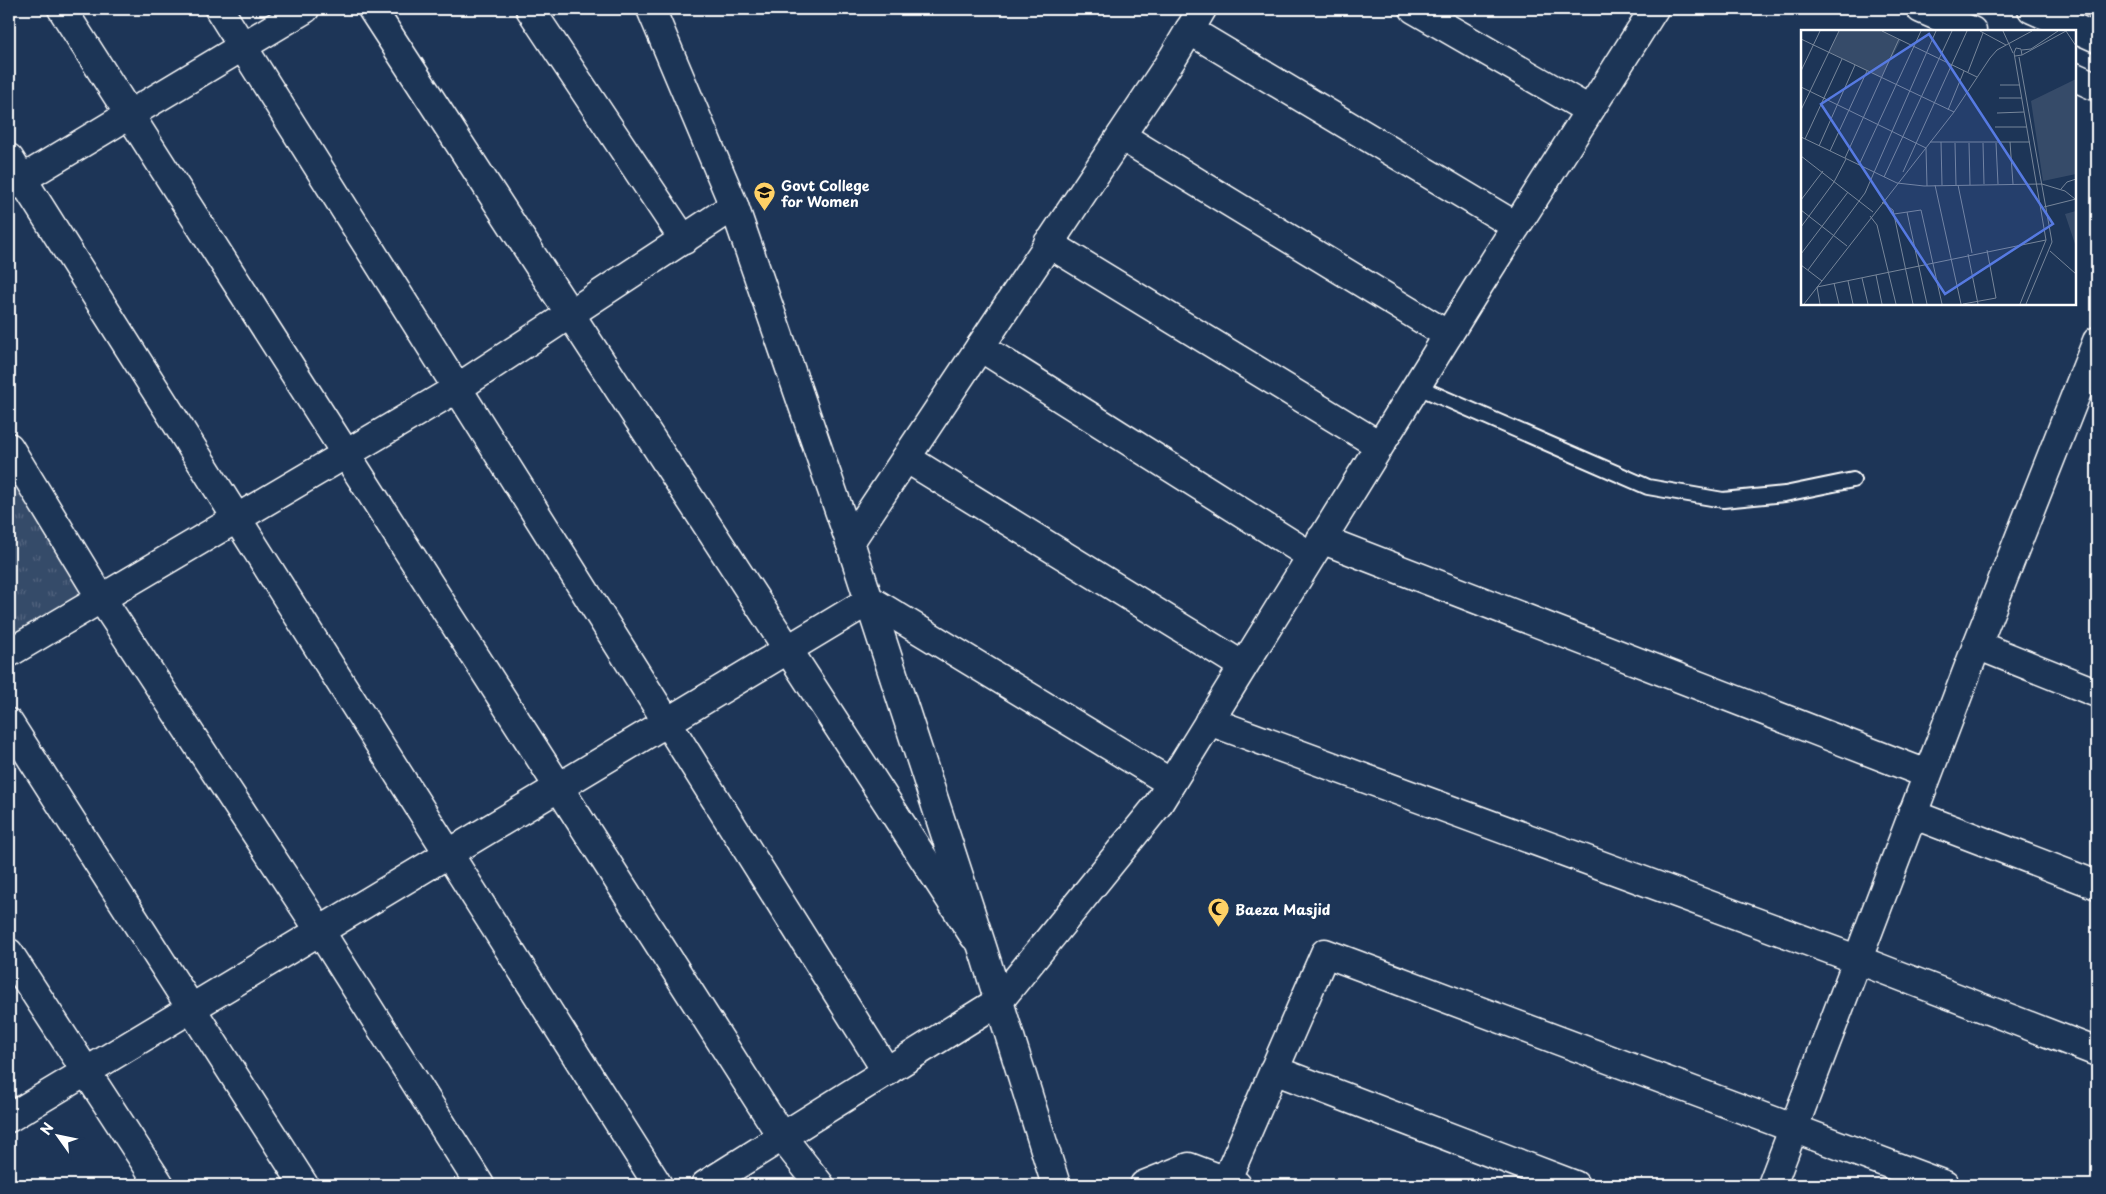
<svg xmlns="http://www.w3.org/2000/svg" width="2106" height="1194" font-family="'Playpen Sans',sans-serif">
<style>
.park{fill:url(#park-tufts);stroke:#9aa5b4}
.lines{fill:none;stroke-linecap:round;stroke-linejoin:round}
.lane-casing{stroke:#fff;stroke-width:18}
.street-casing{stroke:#fff;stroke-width:31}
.secondary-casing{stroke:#fff;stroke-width:31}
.lane{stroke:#1d3557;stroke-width:14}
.street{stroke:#1d3557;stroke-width:28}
.secondary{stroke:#1d3557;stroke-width:28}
.labels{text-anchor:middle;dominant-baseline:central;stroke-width:4.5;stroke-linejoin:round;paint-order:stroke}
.poi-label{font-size:14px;font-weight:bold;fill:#fff;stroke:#1d3557;text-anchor:start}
.inset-road{fill:none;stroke:#77869a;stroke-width:1}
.view{fill:#567ae2;fill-opacity:0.15;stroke:#567ae2;stroke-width:2.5}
.inset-edge{fill:none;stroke:#fff;stroke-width:2.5}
</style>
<defs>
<pattern id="park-tufts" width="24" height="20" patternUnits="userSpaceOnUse" patternTransform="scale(1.25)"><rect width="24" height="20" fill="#364b69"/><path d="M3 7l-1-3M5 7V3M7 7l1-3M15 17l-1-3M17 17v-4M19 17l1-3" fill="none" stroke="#546680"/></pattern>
</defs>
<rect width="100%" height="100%" fill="#1d3557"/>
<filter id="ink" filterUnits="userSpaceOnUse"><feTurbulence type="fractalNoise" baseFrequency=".02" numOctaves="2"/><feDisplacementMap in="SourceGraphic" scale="10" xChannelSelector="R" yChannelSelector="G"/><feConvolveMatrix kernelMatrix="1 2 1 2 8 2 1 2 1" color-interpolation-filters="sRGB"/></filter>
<g filter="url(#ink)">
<path class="park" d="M9,434L101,598L9,653Z"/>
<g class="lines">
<defs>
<path id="lane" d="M1416,386L1648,487L1723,500L1785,494L1853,480"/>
<g id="street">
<path d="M62,9L782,1137L820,1185"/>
<path d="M219,9L887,1072"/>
<path d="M372,9L974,936"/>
<path d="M530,9L684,240"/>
<path d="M1414,9L1589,110"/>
<path d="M1189,30L1516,226"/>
<path d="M1121,136L1448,335"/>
<path d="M9,158L658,1185"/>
<path d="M9,187L305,9"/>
<path d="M1048,243L1379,445"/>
<path d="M980,347L1311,556"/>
<path d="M9,447L101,598L320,931L480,1185"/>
<path d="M906,458L1243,666"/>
<path d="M1321,539L1927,774"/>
<path d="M850,542L1174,56L1202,9"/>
<path d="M1977,645L2097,693"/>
<path d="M9,653L456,389L734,206"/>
<path d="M1209,721L1856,959L2097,1052"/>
<path d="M9,723L304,1185"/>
<path d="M1912,814L2097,885"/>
<path d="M9,953L160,1185"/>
<path d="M1274,1070L1575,1185"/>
<path d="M9,1118L870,600L1171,783"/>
<path d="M1226,1181L1325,953L1945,1185"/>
<path d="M1144,1185L1189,1167L1237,1185"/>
<path d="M1772,1185L1977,645L2097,341"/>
</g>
<g id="secondary">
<path d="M651,9L734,206L850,542L983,950L1056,1185"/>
<path d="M1921,9L1972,31"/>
<path d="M2032,9L2097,38"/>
<path d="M2075,77L2097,87"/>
<path d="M705,1185L999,1001L1157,806L1479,285L1654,9"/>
</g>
</defs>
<use href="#lane" class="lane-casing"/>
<use href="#street" class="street-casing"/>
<use href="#secondary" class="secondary-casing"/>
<use href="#lane" class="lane"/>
<use href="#street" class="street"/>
<use href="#secondary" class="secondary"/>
</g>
</g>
<defs>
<symbol id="university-pin" viewBox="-11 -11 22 30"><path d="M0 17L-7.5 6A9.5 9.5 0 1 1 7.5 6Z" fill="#ffd166" stroke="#1d3557"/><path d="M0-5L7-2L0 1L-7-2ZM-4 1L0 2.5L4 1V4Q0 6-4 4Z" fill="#111"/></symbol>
<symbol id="mosque-pin" viewBox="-11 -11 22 30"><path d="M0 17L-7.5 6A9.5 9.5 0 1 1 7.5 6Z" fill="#ffd166" stroke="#1d3557"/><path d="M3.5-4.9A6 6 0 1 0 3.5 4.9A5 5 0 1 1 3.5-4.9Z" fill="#111"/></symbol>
</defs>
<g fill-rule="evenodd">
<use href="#university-pin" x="752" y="180" width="25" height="34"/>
<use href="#mosque-pin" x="1206" y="896" width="25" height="34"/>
</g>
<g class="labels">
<g class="poi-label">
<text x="781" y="185">Govt College<tspan x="781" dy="16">for Women</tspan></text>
<text x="1235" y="909">Baeza Masjid</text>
</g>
</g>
<g transform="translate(1801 30)">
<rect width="275" height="275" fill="#1d3557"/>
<path d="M275,181V217L264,184Z" fill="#364b69"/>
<path d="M275,49V144L242,151L230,71Z" fill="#364b69"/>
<path d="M38,1H81L100,10L80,48L28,22Z" fill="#364b69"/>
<path class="inset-road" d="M81,1L176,47M179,1L205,15M202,1L212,23M265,1L275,16M0,9L153,82M221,20L230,19L257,1M221,25L265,1M214,26L221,25L220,19L215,18L213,23L245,210L219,274M218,27L251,212L225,274M0,41L19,1M167,42L182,3M199,55H218M0,57L125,118L126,156M198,68H221M0,80L38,1M147,80L163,41M196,83L223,82M194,97H226M0,107L96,153L123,156L241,154L264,161L274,169M4,109L41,29M129,112H229M140,112L141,155M209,112L212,154M154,113L155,155M168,113L169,155M182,113L183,154M195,113L197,154M18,116L54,35M29,121L66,41M0,126L72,182M44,128L98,9M58,135L120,1M102,142L166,1M83,147L151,1M134,155L160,274M157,155L171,223M260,159L266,152L275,149M0,170L22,141M81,172L92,180L112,274M243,177L275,169M0,180L46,216M106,182L126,274M93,184L120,180L141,274M69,186L76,195L95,274M0,197L33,152L45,129M249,221L275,244M0,224L47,162M167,224L177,274M0,235L21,251M7,240L64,163L135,1M75,245L81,274M61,248L67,274M47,251L52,274M33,253L38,274M3,274L153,82L189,28L196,20L231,1M19,274L16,257L245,210M162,274L195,268L186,220"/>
<path class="view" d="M128,4L252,194L144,264L20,74Z"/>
<rect width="275" height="275" class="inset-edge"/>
</g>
<rect width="2106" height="1194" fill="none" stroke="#1d3557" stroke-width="30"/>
<rect x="15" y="15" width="2076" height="1164" fill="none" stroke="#fff" stroke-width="2" filter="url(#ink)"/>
<g transform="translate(58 1136) rotate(303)" stroke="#1d3557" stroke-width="4" paint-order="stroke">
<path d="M0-4L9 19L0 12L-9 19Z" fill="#ffffff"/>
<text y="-8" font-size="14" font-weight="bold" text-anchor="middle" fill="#ffffff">N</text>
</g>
</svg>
